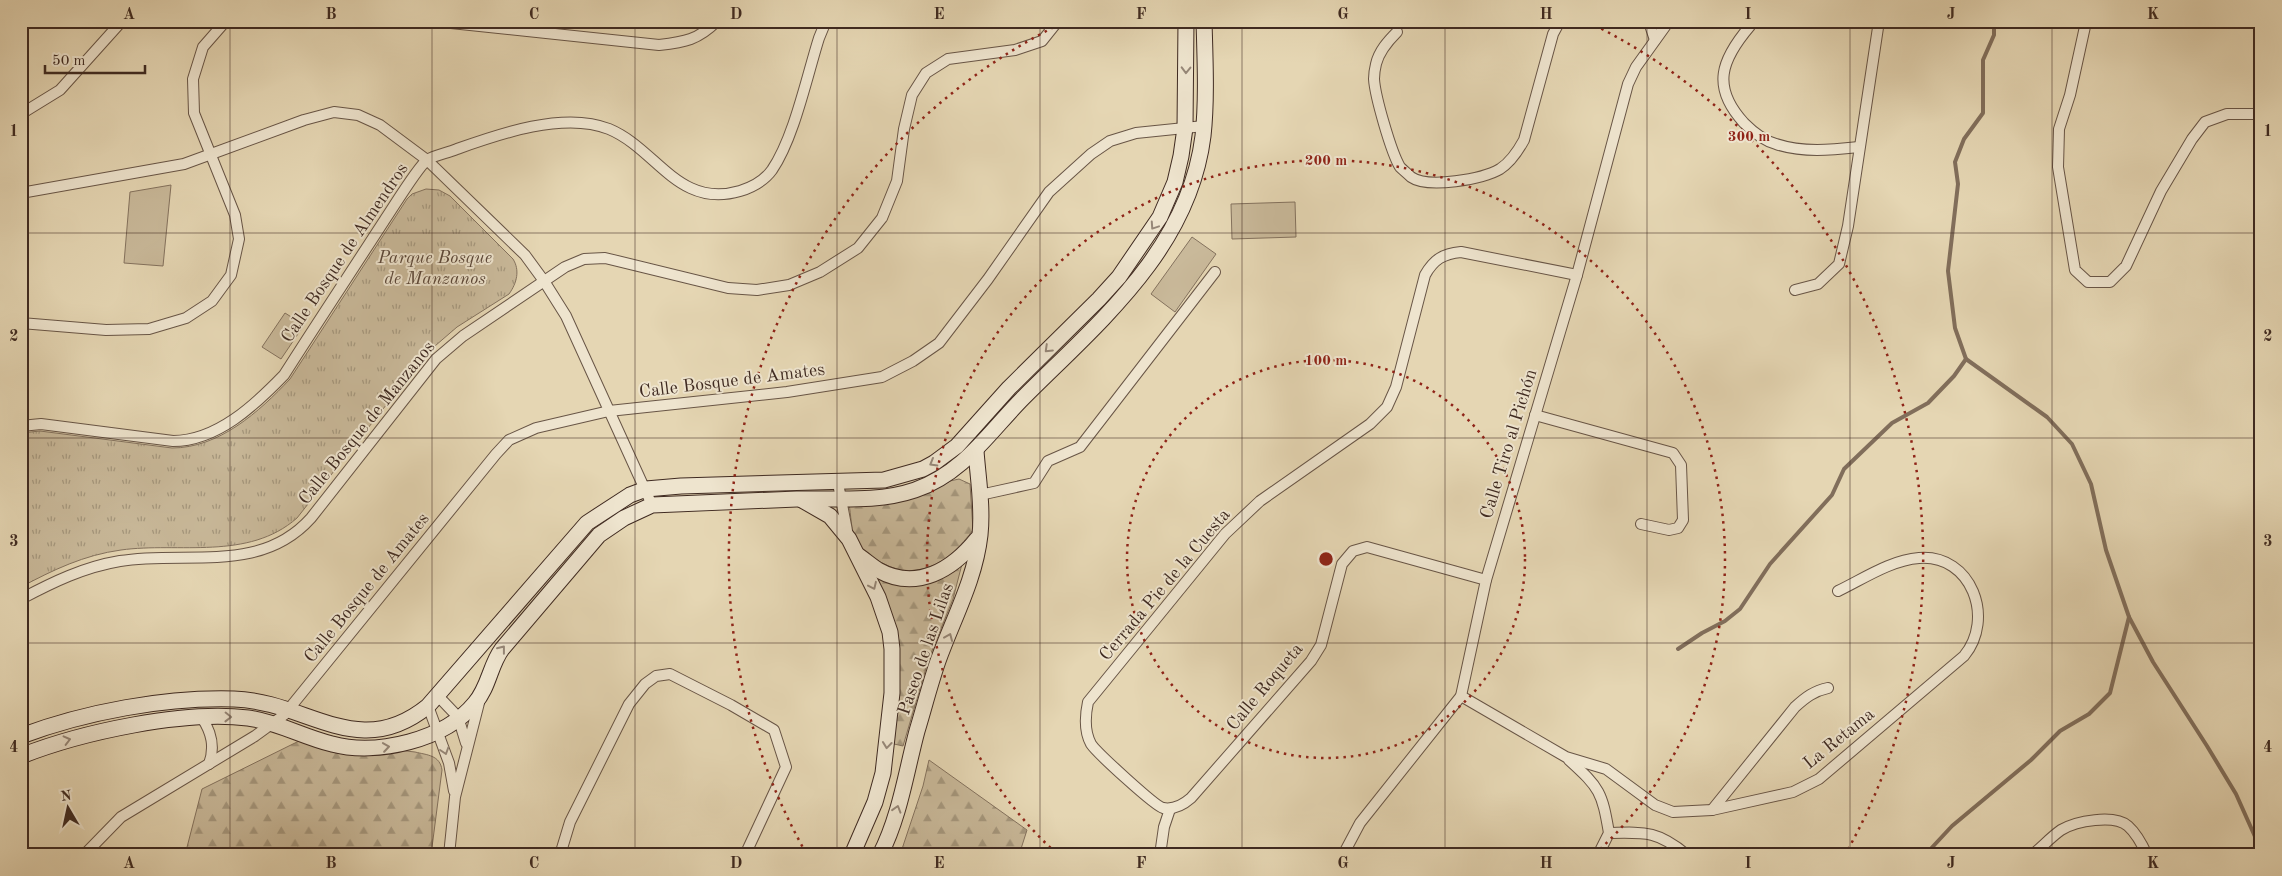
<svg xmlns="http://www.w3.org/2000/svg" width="2282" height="876" font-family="'Old Standard TT',serif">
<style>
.grass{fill:#c9b99a;stroke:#84725e}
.forest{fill:url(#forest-firs);stroke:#84725e}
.park{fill:url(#park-tufts);stroke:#84725e}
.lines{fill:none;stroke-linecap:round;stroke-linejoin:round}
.stream{stroke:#816e5b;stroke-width:4}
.street-casing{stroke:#685546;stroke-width:12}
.secondary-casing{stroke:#3f2a21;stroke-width:17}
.street{stroke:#eee4ce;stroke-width:10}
.secondary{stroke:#eee4ce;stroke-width:15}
.oneway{stroke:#968778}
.grid{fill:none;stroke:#3f2a21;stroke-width:1;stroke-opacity:0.55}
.ring{fill:none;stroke:#8f2418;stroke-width:2.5;stroke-dasharray:2.5 5}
.labels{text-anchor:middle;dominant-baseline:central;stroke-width:4;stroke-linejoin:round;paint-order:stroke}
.street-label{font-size:18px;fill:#3f2a21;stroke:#eee4ce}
.park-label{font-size:18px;font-style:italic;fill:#5b4739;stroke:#eee4ce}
.centre{fill:#8f2418;stroke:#eee4ce;stroke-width:2.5}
.ring-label{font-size:15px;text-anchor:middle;font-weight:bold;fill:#8f2418;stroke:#eee4ce;stroke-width:4;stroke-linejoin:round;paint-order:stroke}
.neatline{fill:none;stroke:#3f2a21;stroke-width:2}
.grid-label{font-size:16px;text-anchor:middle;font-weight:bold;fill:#3f2a21}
</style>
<defs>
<pattern id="forest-firs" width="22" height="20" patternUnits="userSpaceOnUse" patternTransform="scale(1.25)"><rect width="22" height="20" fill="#c9b99a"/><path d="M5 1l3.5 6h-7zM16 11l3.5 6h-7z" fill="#a5977d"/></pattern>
<pattern id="park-tufts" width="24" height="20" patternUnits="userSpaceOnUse" patternTransform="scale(1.25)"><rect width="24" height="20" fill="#c9b99a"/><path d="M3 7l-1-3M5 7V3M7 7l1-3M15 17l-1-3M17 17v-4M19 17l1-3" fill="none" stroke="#a5977d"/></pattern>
</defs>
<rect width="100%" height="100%" fill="#e5d6b3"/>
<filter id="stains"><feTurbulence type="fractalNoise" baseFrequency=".004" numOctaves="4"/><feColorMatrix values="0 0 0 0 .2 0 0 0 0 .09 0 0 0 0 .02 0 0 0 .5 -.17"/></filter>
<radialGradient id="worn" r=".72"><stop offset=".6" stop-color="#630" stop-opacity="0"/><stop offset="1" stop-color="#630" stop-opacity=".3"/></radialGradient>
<g class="grass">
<path d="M171,185L163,266L124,263L130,192Z"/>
<path d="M1295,202L1296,237L1232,239L1231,204Z"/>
<path d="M1192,237L1216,254L1175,312L1151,294Z"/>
<path d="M285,313L304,325L281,359L262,347Z"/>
</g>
<g class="forest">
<path d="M959,479L970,484L973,530C949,562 917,585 877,560C869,555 859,548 855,539C851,529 851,515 849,504L932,490L950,481Z"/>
<path d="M962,564L953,599L929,658L903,746L894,744L899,693V648L876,578L885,581Z"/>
<path d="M303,739L415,752C427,755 440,755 442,770L431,855H310L297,847L291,855H185L202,789Z"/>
<path d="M929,760L1027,830L1019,855H900L923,786Z"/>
</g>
<path class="park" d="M426,189L439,190L450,196L513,259C520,270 517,283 509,294L457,327L428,352L297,518C248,561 179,542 121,550C84,555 53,570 21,587V433L40,431L172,448C219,448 259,412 290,379L407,199L412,194Z"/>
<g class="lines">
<g class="stream">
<path d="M1994,21V35L1983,60V113L1964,139L1955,162L1958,184L1948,271L1955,328L1966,359L2047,417L2072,444L2091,484L2106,550L2129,617L2153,662L2207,746L2236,794L2261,850"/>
<path d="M1678,649L1702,633L1725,621L1740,609L1770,564L1832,495L1844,469L1892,423L1928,403L1954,376L1966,359"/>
<path d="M1925,855L1952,826L2031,760L2060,731L2089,714L2110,693L2129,617"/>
</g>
<defs>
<g id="street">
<path d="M432,21L659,45C685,42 698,40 717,21"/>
<path d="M1645,21L1650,25L1655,40"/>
<path d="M2086,22L2070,95L2059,129L2058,167L2075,270L2088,282H2110L2126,266L2161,191L2192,139L2205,122L2227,114H2261"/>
<path d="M1750,26C1721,60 1711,87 1744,123C1752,131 1765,141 1776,144C1803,153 1831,150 1859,147"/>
<path d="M1397,32C1388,41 1379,51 1376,64C1375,68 1374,74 1374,79C1375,96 1391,152 1400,167C1403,170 1408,174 1411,177C1428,189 1483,179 1500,169C1511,162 1518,151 1524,140L1553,34L1560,21"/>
<path d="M21,114L60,90L122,21"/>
<path d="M21,193L184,164L304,120L334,112L358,115L380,125L427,160L525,255L544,281L566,316L652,505"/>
<path d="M1795,290L1818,284L1839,264L1848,226L1879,21"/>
<path d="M21,323L106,330L149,329L186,318L212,301L231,275L239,239L235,215L194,113L193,79L203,47L224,23L228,21"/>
<path d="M1535,415L1673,453L1681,465L1683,520L1678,528L1669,530L1641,524"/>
<path d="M21,426L41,424L173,441C217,441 255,405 284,375C317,323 351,272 384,221C393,208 417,168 427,160C435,155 448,153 457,149C499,134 564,111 609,129C657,149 678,209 740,191C753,187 764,181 772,170C794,138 807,76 819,38L826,21"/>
<path d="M838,483L848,536"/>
<path d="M980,495L1034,483L1048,461L1080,447L1215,272"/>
<path d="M1486,580L1367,547L1353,551L1342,564L1321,645L1311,661L1191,798C1183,805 1174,810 1163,808C1155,806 1097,753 1091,744C1084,731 1085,716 1088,702L1225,534L1260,501L1370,424L1387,407L1396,387L1425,275C1434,259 1443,254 1461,252L1577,275"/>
<path d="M21,599C53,582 84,567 120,561C186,550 260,575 311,518L436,359L463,336L565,267L584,259L605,258L728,288L757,290L789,285L820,272L858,248L882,218L897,181L904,129L912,95L926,73L948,59L1015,50L1042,41L1058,21"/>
<path d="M438,696L458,717L466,743"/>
<path d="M1461,696L1566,757L1606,769L1655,805L1673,812L1712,810L1793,792L1819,779L1964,656C1995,619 1972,554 1919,558C1891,560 1863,579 1838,591"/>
<path d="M428,706L449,763L454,791"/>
<path d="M202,718C212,733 215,747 209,764"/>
<path d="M1569,760C1600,788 1602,792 1609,833L1598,855"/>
<path d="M1712,810L1795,707C1806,697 1814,691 1828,688"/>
<path d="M1609,833C1646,832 1658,831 1687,855"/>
<path d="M84,855L121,817L255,736L284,715L496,454L509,440L536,428L609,411L787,392L882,377L913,361L939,343L988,279L1049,192L1091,154L1110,141L1136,133L1204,126"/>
<path d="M449,855L455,797L480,699"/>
<path d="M560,855L570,822L629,704L645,684L656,676L670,674L731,705L774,730L786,767L745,855"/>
<path d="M1160,855L1164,827L1170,809"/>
<path d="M1343,855L1360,823L1461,696L1486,580L1577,275L1628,84L1636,67L1669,21"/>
<path d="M2032,855C2042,847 2051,837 2061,830C2076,821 2114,814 2128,826C2137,834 2142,844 2147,855"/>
</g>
<g id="secondary">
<path d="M802,500L830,516L849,539L878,597L890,632L892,649V693L883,773L875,802L852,855"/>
<path d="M859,556C866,561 872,566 878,570C917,592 953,569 977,539"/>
<path d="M21,736C85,712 165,697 234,699C307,701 358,763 428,706L587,523L630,495L646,489L681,486L884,480L923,469L934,463L957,446L1009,388L1099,299L1119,277L1160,217L1175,182L1181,156L1185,128L1186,21"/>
<path d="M21,756C82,732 184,710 248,718C278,722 303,737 332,744C377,756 445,740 475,703C489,687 490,665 502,649L599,535L624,518L652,505C700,503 748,501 797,499C836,498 877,503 915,490C964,473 989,432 1024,397C1099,322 1189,249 1203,136C1207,100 1205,58 1204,21"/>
<path d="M880,855C900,816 906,772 917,731C924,708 930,684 938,661C953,619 975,580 980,535C983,507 978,478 976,451"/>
</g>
</defs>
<use href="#street" class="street-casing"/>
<use href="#secondary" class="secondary-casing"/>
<use href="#street" class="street"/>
<use href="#secondary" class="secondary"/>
</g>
<defs><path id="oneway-chevron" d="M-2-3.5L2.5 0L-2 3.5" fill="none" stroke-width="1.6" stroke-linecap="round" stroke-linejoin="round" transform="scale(1.25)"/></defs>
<g class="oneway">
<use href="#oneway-chevron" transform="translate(1186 70) rotate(91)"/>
<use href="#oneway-chevron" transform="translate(1154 226) rotate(124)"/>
<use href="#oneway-chevron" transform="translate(1048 349) rotate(136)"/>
<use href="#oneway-chevron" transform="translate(933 463) rotate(150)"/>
<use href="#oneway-chevron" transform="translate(873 586) rotate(65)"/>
<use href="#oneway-chevron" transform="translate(949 637) rotate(-67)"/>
<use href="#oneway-chevron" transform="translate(502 649) rotate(-52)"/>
<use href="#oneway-chevron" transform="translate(228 717) rotate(1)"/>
<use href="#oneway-chevron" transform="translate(67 740) rotate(-14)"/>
<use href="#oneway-chevron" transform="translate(887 745) rotate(96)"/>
<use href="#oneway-chevron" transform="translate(386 747) rotate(-8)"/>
<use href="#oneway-chevron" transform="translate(445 751) rotate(72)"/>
<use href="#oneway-chevron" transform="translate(897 809) rotate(-73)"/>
</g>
<path class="grid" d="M230,21V855M432,21V855M635,21V855M837,21V855M1040,21V855M1242,21V855M1445,21V855M1647,21V855M1850,21V855M2052,21V855M21,233H2261M21,438H2261M21,643H2261"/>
<g class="ring">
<circle cx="1326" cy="559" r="199"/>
<path d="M1056 853A399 399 0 1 1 1596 853"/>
<path d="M806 853A598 598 0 0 1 1064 22M1588 22A598 598 0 0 1 1846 853"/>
</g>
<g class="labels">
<g class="street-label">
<text transform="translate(345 253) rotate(-56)">Calle Bosque de Almendros</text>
<text transform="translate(732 381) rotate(-7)">Calle Bosque de Amates</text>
<text transform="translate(367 423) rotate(-51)">Calle Bosque de Manzanos</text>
<text transform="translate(1509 444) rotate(-73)">Calle Tiro al Pichón</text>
<text transform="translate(1165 585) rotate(-50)">Cerrada Pie de la Cuesta</text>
<text transform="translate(367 588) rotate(-51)">Calle Bosque de Amates</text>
<text transform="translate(926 649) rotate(-71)">Paseo de las Lilas</text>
<text transform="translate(1265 687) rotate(-50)">Calle Roqueta</text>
<text transform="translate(1839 739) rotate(-39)">La Retama</text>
</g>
<g class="park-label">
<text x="435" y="258">Parque Bosque<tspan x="435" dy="21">de Manzanos</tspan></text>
</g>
</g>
<circle cx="1326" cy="559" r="8" class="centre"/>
<g class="ring-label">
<text x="1749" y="141">300 m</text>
<text x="1326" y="165">200 m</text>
<text x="1326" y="365">100 m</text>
</g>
<rect width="2282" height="876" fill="none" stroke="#e5d6b3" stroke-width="55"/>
<g transform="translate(68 808) rotate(351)" stroke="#eee4ce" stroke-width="4" paint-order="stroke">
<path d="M0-4L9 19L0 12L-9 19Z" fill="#3f2a21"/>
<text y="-8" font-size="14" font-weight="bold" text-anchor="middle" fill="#3f2a21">N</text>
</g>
<path d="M45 65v8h100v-8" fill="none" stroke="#3f2a21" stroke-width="2.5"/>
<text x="52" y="65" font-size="15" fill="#3f2a21" stroke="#eee4ce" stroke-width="4" paint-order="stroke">50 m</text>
<rect x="28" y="28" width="2226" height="820" class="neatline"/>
<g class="grid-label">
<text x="129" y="19">A</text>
<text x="331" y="19">B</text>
<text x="534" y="19">C</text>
<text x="736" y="19">D</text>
<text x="939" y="19">E</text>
<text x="1141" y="19">F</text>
<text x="1343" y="19">G</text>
<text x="1546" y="19">H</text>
<text x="1748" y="19">I</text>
<text x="1951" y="19">J</text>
<text x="2153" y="19">K</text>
<text x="14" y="136">1</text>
<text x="2268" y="136">1</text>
<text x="14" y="341">2</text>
<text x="2268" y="341">2</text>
<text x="14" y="546">3</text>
<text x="2268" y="546">3</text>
<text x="14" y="752">4</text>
<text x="2268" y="752">4</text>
<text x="129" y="868">A</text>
<text x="331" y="868">B</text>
<text x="534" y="868">C</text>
<text x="736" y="868">D</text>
<text x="939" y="868">E</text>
<text x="1141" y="868">F</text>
<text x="1343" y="868">G</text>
<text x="1546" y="868">H</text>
<text x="1748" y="868">I</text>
<text x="1951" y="868">J</text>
<text x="2153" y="868">K</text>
</g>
<rect width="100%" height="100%" filter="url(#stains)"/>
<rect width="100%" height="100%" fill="url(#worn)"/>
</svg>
